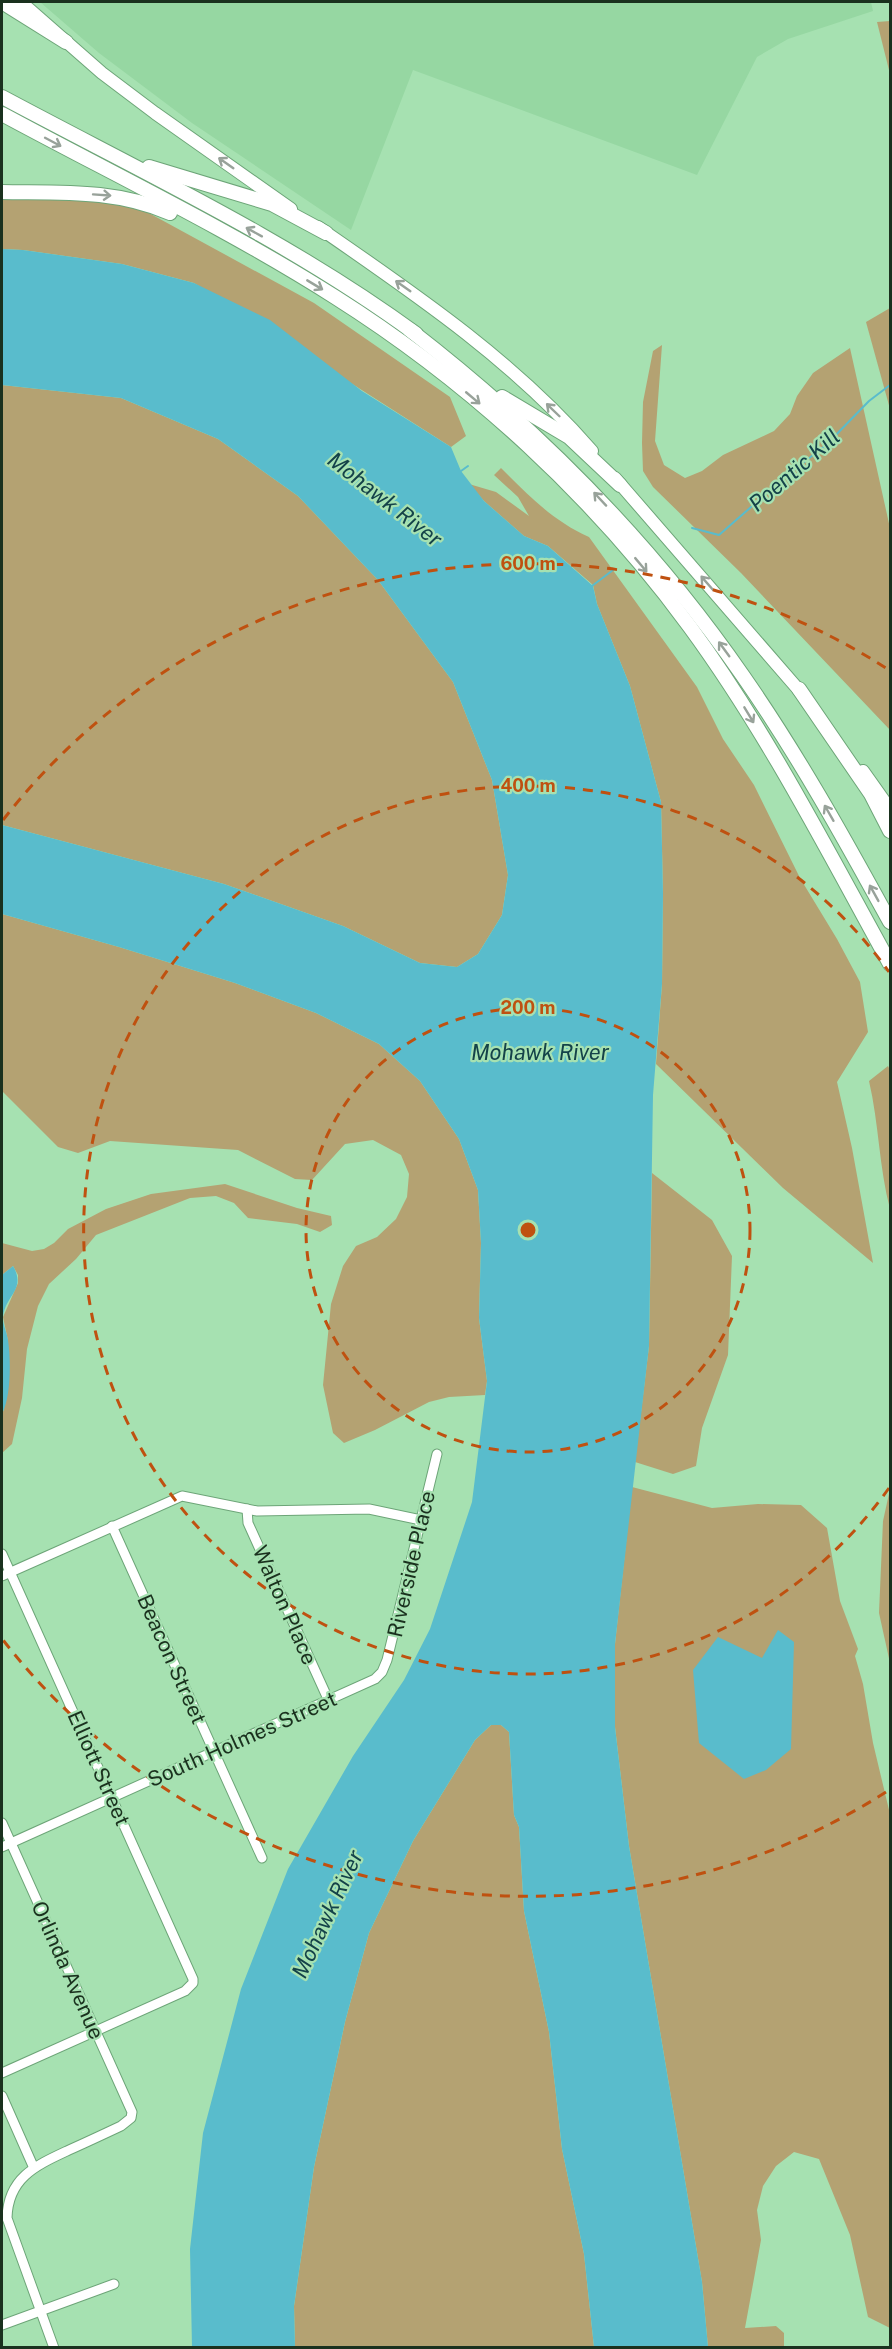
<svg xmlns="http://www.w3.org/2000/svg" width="892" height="2349" font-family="'Public Sans',sans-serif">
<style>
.built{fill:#96d7a2}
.green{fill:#b4a272}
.water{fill:#59bccc}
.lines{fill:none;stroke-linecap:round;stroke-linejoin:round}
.stream{stroke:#59bccc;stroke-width:2}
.minor-casing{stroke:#6da578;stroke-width:11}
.major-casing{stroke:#6da578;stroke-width:14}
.highway-casing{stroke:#6da578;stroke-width:16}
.minor{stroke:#fff;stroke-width:9}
.major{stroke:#fff;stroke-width:12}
.highway{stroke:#fff;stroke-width:14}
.oneway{stroke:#98a29a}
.ring{fill:none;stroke:#bf5110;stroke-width:3;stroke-dasharray:10 8}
.labels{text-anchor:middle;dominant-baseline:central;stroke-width:4.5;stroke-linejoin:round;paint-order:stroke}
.street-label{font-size:21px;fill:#1a311e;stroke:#a6e1b1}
.water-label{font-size:22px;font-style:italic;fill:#144249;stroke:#a6e1b1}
.centre{fill:#bf5110;stroke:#a6e1b1;stroke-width:3}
.ring-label{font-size:18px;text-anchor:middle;font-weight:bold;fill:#bf5110;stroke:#a6e1b1;stroke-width:4.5;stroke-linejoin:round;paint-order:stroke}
</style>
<rect width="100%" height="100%" fill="#a6e1b1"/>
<path class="built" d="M40,2H871L873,11L788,39L757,57L697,175L413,70L351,230L192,123L99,53Z"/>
<g class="green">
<path d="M890,21V74L877,22Z"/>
<path d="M2,199L106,201L147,212L314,303L450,397L466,436L451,447L194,283L122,264L23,250L2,249Z"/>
<path d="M890,308V409L866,322Z"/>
<path d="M662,345L655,441L664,465L685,478L702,471L723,455L774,431L790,414L797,396L813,373L850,348L890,528V730L741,573L653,487L643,471L642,443L643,402L653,351Z"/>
<path d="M2,385L121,398L218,439L298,496L378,580L453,682L492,780L508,875L502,915L478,954L457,967L420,963L343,926L224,884L2,825Z"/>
<path d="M501,468C529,496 553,521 589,537L697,687L723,739L754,785L800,878L837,939L860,982L868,1032L837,1082L852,1148L873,1263L783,1188L656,1064L662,984L663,894L661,802L630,686L597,604L593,585L548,546L524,536L484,501L469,484L496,492L529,516L518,497L494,475Z"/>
<path d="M2,914L119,947L235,983L316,1013L379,1044L420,1081L459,1139L478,1190L481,1243L479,1318L487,1381L485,1395L449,1397L429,1402L375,1430L344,1443L333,1433L323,1385L331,1304L343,1266L356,1246L377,1237L396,1219L407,1197L409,1174L401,1155L373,1140L345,1144L312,1180L295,1179L238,1150L110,1141L78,1153L58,1147L2,1091Z"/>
<path d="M888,1066L890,1070V1209C879,1167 879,1124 869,1081Z"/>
<path d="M652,1173L712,1220L732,1256L728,1355L702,1428L696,1466L673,1474L635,1462L649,1346Z"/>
<path d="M225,1184L297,1208L331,1216L332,1225L320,1232L297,1224L248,1218L234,1203L216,1196L190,1198L96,1235L76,1259L49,1284L38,1306L27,1349L22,1398L12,1444L2,1453V1414L4,1409L8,1341L3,1317L18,1283V1275L13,1266L2,1275V1243L32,1251L44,1249L54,1243L68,1229L106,1209L151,1194Z"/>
<path d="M632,1487L712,1508L758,1504L801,1505L827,1528L840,1601L858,1649L855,1656L863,1684L873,1743L890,1814V2328L868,2317L850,2235L819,2159L794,2152L776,2166L763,2186L757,2210L761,2240L745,2328L776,2326L784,2333V2346L783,2348L708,2347L702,2282L629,1846L615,1727V1644Z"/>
<path d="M890,1489V1663L879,1613L883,1521Z"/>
<path d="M491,1725H501L509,1732L514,1815L519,1827L524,1911L549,2032L562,2149L584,2254L594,2347L295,2348L294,2306L314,2167L345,2022L369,1933L413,1841L475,1740Z"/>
</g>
<g class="water">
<path d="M2,249L23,250L122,264L194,283L270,320L362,391L451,447L461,471L484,501L524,536L548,546L593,586L597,604L630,686L661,802L663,894L662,984L653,1095L649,1346L615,1644V1727L629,1846L702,2282L708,2347H594L584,2254L562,2149L549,2032L524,1911L519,1827L514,1815L509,1732L501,1725H491L475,1740L413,1841L369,1933L345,2022L314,2167L294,2306L295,2347H192L190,2249L203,2133L241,1989L288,1869L353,1756L404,1680L430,1629L472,1502L487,1381L479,1318L481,1243L478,1190L459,1139L420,1081L379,1044L316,1013L235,983L119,947L2,914V825L224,884L343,926L420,963L457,967L478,954L502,915L508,875L492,780L453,682L378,580L298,496L218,439L121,398L2,385Z"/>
<path d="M13,1266C27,1290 4,1296 3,1318C3,1325 7,1333 8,1340C11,1360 11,1397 2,1414V1275Z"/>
<path d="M778,1630L794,1642L791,1749L766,1770L744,1779L699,1743L693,1670L718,1637L762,1658Z"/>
</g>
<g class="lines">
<g class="stream">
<path d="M461,471L468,466"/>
<path d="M692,528L719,535L790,473L826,445L869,401L890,385"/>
<path d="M592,586L613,570"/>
</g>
<defs>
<g id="minor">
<path d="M247,1509L248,1523L328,1699"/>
<path d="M112,1526L262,1858"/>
<path d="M2,1554L193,1979V1983L185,1991L2,2073"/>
<path d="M2,1576L182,1496L257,1511L369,1509L421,1520"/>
<path d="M2,1823L132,2112L131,2118L121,2126C104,2134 87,2142 69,2150C37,2165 8,2177 7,2218L54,2348"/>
<path d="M2,1847L375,1679L382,1672L387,1660L437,1454"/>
<path d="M2,2096L33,2166"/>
<path d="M2,2325L114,2284"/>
</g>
<g id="major">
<path d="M21,2L102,73L155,113L291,209"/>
<path d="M318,227C415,294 514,361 592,451"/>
<path d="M615,478L804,696"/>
<path d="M863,771L890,809"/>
</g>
<g id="highway">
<path d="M2,2L66,42"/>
<path d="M2,97C142,172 288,240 416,334"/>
<path d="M2,114C113,174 228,229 335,297C471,383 594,496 690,627C767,732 827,850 890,964"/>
<path d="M149,167L272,204L326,233"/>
<path d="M2,192C60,193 115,189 170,213"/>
<path d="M410,330C538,429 651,543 743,676C798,755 844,838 890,922"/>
<path d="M502,397L569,437L620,485"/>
<path d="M799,689L871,794L890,831"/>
</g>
</defs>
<use href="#minor" class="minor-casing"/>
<use href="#major" class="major-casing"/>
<use href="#highway" class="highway-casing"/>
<use href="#minor" class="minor"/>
<use href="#major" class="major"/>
<use href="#highway" class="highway"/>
</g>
<defs><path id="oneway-shaft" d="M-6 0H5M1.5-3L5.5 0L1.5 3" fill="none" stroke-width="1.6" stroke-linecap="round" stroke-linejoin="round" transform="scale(1.5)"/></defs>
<g class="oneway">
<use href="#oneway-shaft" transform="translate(53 142) rotate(28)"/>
<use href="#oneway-shaft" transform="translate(226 163) rotate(-145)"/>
<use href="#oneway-shaft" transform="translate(102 195) rotate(4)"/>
<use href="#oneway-shaft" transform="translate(254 232) rotate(-151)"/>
<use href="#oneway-shaft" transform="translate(315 285) rotate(31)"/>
<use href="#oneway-shaft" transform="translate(403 286) rotate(-145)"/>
<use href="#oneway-shaft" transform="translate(473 398) rotate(40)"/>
<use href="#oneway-shaft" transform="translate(553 410) rotate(-136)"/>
<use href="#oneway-shaft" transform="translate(600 499) rotate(-133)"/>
<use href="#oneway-shaft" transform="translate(641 565) rotate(50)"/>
<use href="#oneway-shaft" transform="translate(707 583) rotate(-131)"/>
<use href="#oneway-shaft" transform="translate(724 649) rotate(-126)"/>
<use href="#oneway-shaft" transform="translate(749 715) rotate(59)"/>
<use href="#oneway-shaft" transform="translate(829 813) rotate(-120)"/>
<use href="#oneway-shaft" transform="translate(874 893) rotate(-119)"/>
</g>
<g class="ring">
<circle cx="528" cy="1230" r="222"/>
<path d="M889 1488A444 444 0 1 1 889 972"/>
<path d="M886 1792A666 666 0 0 1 3 1640M3 820A666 666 0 0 1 886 668"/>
</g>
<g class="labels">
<g class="street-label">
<text transform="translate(411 1564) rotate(-77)">Riverside Place</text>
<text transform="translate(285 1605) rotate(66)">Walton Place</text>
<text transform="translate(172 1659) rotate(66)">Beacon Street</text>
<text transform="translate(242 1739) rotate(-24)">South Holmes Street</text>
<text transform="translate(99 1768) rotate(66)">Elliott Street</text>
<text transform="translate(68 1970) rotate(66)">Orlinda Avenue</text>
</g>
<g class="water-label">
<text transform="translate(794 470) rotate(-41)">Poentic Kill</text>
<text transform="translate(385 499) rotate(38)">Mohawk River</text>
<text x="540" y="1052">Mohawk River</text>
<text transform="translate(327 1914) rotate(-65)">Mohawk River</text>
</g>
</g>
<circle cx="528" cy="1230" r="9" class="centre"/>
<g class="ring-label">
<text x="528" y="570">600 m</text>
<text x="528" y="792">400 m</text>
<text x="528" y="1014">200 m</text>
</g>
<rect width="892" height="2349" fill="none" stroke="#1a311e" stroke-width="6"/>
</svg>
